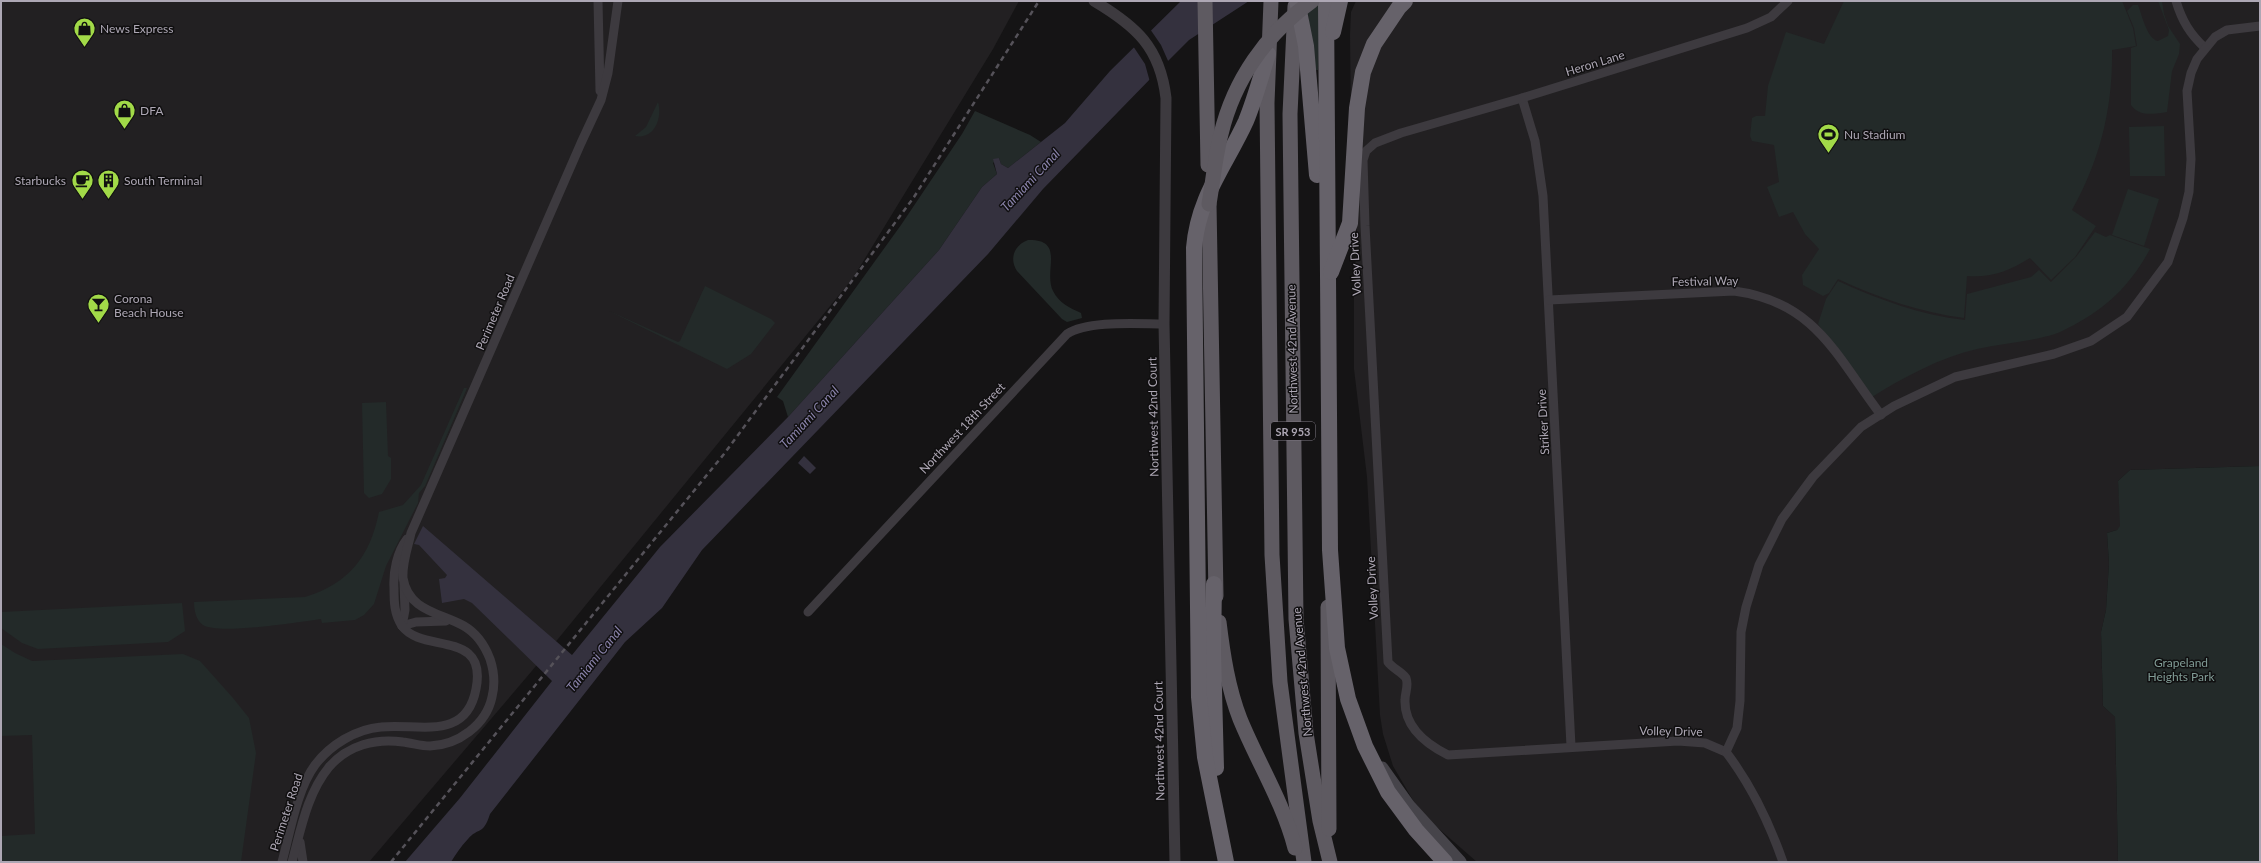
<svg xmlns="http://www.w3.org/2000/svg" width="2261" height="863" font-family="Lato,sans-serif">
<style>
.built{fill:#222022}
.green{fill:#232a29}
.water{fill:#34313e}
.pier{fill:#151415}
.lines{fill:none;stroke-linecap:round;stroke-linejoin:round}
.minor{stroke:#3d3a3f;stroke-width:9}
.tertiary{stroke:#3d3a3f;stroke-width:11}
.secondary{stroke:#46444a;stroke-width:13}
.trunk{stroke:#5e5a61;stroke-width:15}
.motorway{stroke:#66626a;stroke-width:16}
.rail{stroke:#555259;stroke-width:2.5;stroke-dasharray:5 4;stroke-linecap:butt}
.trunk-bridge{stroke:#5e5a61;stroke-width:15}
.labels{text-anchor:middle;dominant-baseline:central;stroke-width:3;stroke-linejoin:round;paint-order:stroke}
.shield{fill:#100f10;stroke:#7e7983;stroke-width:1}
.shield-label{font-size:11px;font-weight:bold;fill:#ada7b4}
.poi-label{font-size:12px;fill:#ada7b4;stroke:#100f10;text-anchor:start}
.street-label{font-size:12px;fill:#ada7b4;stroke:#100f10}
.park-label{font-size:12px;fill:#819c96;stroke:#100f10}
.water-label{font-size:13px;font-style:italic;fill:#8a83ab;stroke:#100f10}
</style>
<rect width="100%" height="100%" fill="#151415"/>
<g class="built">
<path d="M1,1H1019L993,49L853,278L531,672L369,862H1Z"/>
<path d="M1356,1H2260V466L2130,470L2118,481L2121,526L2117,530L2107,533L2109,563L2106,610L2101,632L2103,706L2115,717L2118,862H1477L1430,821L1414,802L1393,766L1383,734L1380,715L1367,477L1354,369V292L1357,232L1352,199L1350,35L1351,12Z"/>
</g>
<g class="green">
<path d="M1321,1L1318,70H1312L1308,13Z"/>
<path d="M1844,1H2122L2133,28L2136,46L2112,50C2113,108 2100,160 2072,210L2096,226L2075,257L2051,280L2030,258C2009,271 1992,278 1967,276L1964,318C1919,312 1879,298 1838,279L1829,293L1823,296L1803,285L1802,275L1819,249L1805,234L1793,212L1779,217L1767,187L1779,182L1774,145L1752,141L1750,136L1752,118L1756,116H1765L1768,86L1786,32L1824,44Z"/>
<path d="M2158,1H2162L2164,14L2168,26L2180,44L2179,54L2172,71L2167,112C2154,114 2139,117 2131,105V48L2137,46L2134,28L2127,11L2133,5H2138C2142,15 2147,39 2158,41L2168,36L2169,30Z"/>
<path d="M658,102C663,118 654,140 635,136L646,127Z"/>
<path d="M975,111L1030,135L1041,142L1008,168L1001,164L999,158L993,163L997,174L982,187L939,250L788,417L783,401L777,397L901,225L962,134Z"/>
<path d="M2164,126L2165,176H2130L2129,127Z"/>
<path d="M2128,189L2159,199L2144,246L2112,235Z"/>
<path d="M2095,232L2106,237L2110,235L2150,249C2131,284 2109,306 2074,325C2067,328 2061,332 2055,334C2029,342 2002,343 1977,349C1939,358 1904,377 1872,397L1818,324L1826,299L1838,281C1880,300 1920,315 1965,320L1967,294L2031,277L2039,270L2051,282L2076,257Z"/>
<path d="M1028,240C1066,239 1043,271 1053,291C1059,303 1070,308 1081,313L1082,318L1067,322L1062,319L1017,271C1009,259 1014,245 1028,240Z"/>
<path d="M705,286L771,319L775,323L751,354L727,369L609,311L678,342L680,341Z"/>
<path d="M464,388H467L425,486L419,493L418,503L386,566L374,604L364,615L355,620L322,623L321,619C300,622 218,635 203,625C196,620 194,610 194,602L305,597C350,583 370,556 379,512L403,505L421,485Z"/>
<path d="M386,402L388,456L391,458V479L382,494L369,498L364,493L362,403Z"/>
<path d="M2260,466V862H2118L2115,717L2103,706L2101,632L2106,610L2109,563L2107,533L2117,530L2120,526L2118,481L2130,470Z"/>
<path d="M182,603L185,631L168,642L38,649L22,643L1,628V612Z"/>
<path d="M1,644L15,653L32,661L183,654L200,661L233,698L249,718L256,753L241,862H1V836L35,834L32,735L1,736Z"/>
</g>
<g class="water">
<path d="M1181,1H1249L1189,40L1155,74L1043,189L988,254L702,550L662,608L625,642L490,814C483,836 478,827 468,839C461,846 456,854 451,862H405L460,798L552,681L472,603L464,599L442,603L439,579L445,578L447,575L419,545L414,544L423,526L572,655L660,547L788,417L939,250L982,187L997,174L993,159L999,158L1001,164L1008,168L1065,123L1110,71Z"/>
<path d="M804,456L816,468L810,474L798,463Z"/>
</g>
<path class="pier" d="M1150,29L1161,45L1169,63L1150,82L1145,64L1133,46Z"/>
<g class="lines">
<g class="minor">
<path d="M598,1L600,91"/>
<path d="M2176,1C2182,21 2190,34 2205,48"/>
<path d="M1522,98L1535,141L1543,196L1571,746"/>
<path d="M1549,300L1734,291C1816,302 1836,356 1881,415"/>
<path d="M808,612L1067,334C1088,320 1139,324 1164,324"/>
<path d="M402,626L416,622L446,621"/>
<path d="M402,626L405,610L404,584"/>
<path d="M1726,752L1705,743L1678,741L1448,755C1426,744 1404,727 1405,700C1405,692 1409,686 1406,678C1402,672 1392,668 1388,662L1365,226L1363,160L1366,151L1375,143L1401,133L1522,98L1747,28L1771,17L1788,1"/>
<path d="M300,842L303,862"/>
<path d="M282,862C290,833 297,789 315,765C330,745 356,729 381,727C418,723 466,742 476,689C488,629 422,654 402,626C394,614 394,601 394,588C393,572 397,552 407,539"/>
<path d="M292,862C301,829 307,794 329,767C348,745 376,738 403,742C412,743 421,746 430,746C458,745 486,725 492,697C495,685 494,671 490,659C485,646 476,633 464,626C441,613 408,611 403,578C402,563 408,547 411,533L581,143L601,100L608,73L618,1"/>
<path d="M1783,862C1769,822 1752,786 1726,752L1737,728L1740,701L1741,632L1746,607L1759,565L1782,519L1813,477L1861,427L1894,406L1955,377L2054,354L2091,341L2127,317L2168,262L2183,218L2189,192L2191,159L2187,91L2191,73L2197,59L2215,37L2227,30L2260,26"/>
</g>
<path class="tertiary" d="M1094,1C1136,26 1160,47 1166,98L1164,324L1175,862"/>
<path class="secondary" d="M1382,768L1409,806L1460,862"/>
<g class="trunk">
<path d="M1271,1L1267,103L1272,555L1280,682L1304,862"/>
<path d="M1295,6L1290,114L1296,619L1306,733L1320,821L1330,862"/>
<path d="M1209,204L1216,596"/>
<path d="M1328,607L1329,829"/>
<path d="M1219,622C1223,655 1228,688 1240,719C1258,763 1283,802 1295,848"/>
</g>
<g class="motorway">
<path d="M1297,1L1306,46L1317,175"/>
<path d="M1326,1L1330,550L1337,648L1348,699L1365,746L1388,792L1416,830L1445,862"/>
<path d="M1333,32L1340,1"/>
<path d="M1331,272L1350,223L1357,108L1363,72L1374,44L1399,7L1405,1"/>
<path d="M1214,584L1213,651L1216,768"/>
<path d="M1226,862L1205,757L1199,697L1194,248C1198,197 1226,165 1246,121C1255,99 1261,76 1268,54"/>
</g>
<path class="rail" d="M391,862L724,454L914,197L1039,1"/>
<g class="trunk-bridge">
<path d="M1205,1L1208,165"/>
<path d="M1209,204C1213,181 1215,157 1221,134C1234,80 1266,34 1312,1"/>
</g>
</g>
<defs>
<symbol id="shop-pin" viewBox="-11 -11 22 30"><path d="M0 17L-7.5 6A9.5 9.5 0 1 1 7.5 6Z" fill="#a2da48" stroke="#100f10"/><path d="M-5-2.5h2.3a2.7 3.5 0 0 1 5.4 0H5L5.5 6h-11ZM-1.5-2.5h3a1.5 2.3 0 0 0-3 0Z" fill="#111"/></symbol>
<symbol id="stadium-pin" viewBox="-11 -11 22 30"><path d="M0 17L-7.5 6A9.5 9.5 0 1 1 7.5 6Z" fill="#a2da48" stroke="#100f10"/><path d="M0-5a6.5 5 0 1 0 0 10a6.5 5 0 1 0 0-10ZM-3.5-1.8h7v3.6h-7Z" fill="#111"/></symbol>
<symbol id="cafe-pin" viewBox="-11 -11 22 30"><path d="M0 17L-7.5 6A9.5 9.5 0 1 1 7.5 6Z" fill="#a2da48" stroke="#100f10"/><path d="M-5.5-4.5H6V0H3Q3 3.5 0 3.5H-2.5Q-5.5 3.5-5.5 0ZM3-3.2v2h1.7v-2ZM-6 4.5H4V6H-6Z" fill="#111"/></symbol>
<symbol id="building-pin" viewBox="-11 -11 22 30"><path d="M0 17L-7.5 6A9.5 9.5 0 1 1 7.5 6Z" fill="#a2da48" stroke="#100f10"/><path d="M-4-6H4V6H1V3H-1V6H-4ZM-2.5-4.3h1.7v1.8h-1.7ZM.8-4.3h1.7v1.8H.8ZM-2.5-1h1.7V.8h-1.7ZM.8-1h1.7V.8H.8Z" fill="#111"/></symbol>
<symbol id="bar-pin" viewBox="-11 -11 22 30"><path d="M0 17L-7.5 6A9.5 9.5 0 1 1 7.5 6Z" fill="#a2da48" stroke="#100f10"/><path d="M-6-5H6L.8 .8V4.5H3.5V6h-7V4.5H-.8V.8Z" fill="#111"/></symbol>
</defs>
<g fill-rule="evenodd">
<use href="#shop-pin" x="72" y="16" width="25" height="34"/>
<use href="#shop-pin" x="112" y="98" width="25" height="34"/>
<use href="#stadium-pin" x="1816" y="122" width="25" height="34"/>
<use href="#cafe-pin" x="70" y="168" width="25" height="34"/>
<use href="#building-pin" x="96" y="168" width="25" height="34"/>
<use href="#bar-pin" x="86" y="292" width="25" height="34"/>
</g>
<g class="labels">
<rect class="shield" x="1271" y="422" width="44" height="18" rx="3"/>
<g class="shield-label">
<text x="1293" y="431">SR 953</text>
</g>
<g class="poi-label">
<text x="100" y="28">News Express</text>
<text x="140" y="110">DFA</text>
<text x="1844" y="134">Nu Stadium</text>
<text x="66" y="180" text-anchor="end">Starbucks</text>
<text x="124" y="180">South Terminal</text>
<text x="114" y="298">Corona<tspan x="114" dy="14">Beach House</tspan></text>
</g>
<g class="street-label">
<text transform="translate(1595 63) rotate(-17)">Heron Lane</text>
<text transform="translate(1355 264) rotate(-93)">Volley Drive</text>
<text transform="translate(1705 281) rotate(-1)">Festival Way</text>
<text transform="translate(495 312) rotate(-67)">Perimeter Road</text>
<text transform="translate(1292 349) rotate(-91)">Northwest 42nd Avenue</text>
<text transform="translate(1153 417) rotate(-91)">Northwest 42nd Court</text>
<text transform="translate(1543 422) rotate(-93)">Striker Drive</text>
<text transform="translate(962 428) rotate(-47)">Northwest 18th Street</text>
<text transform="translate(1372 588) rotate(-93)">Volley Drive</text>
<text transform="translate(1302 672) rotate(-95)">Northwest 42nd Avenue</text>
<text transform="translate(1671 731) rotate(1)">Volley Drive</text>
<text transform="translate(1159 741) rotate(-91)">Northwest 42nd Court</text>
<text transform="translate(286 812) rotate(-72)">Perimeter Road</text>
</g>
<g class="park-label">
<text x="2181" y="662">Grapeland<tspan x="2181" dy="14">Heights Park</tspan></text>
</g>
<g class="water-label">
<text transform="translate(1030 180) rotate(-47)">Tamiami Canal</text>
<text transform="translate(809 417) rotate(-47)">Tamiami Canal</text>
<text transform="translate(594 659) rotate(-51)">Tamiami Canal</text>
</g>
</g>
<rect width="2261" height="863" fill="none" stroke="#ada7b4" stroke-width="4"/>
</svg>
